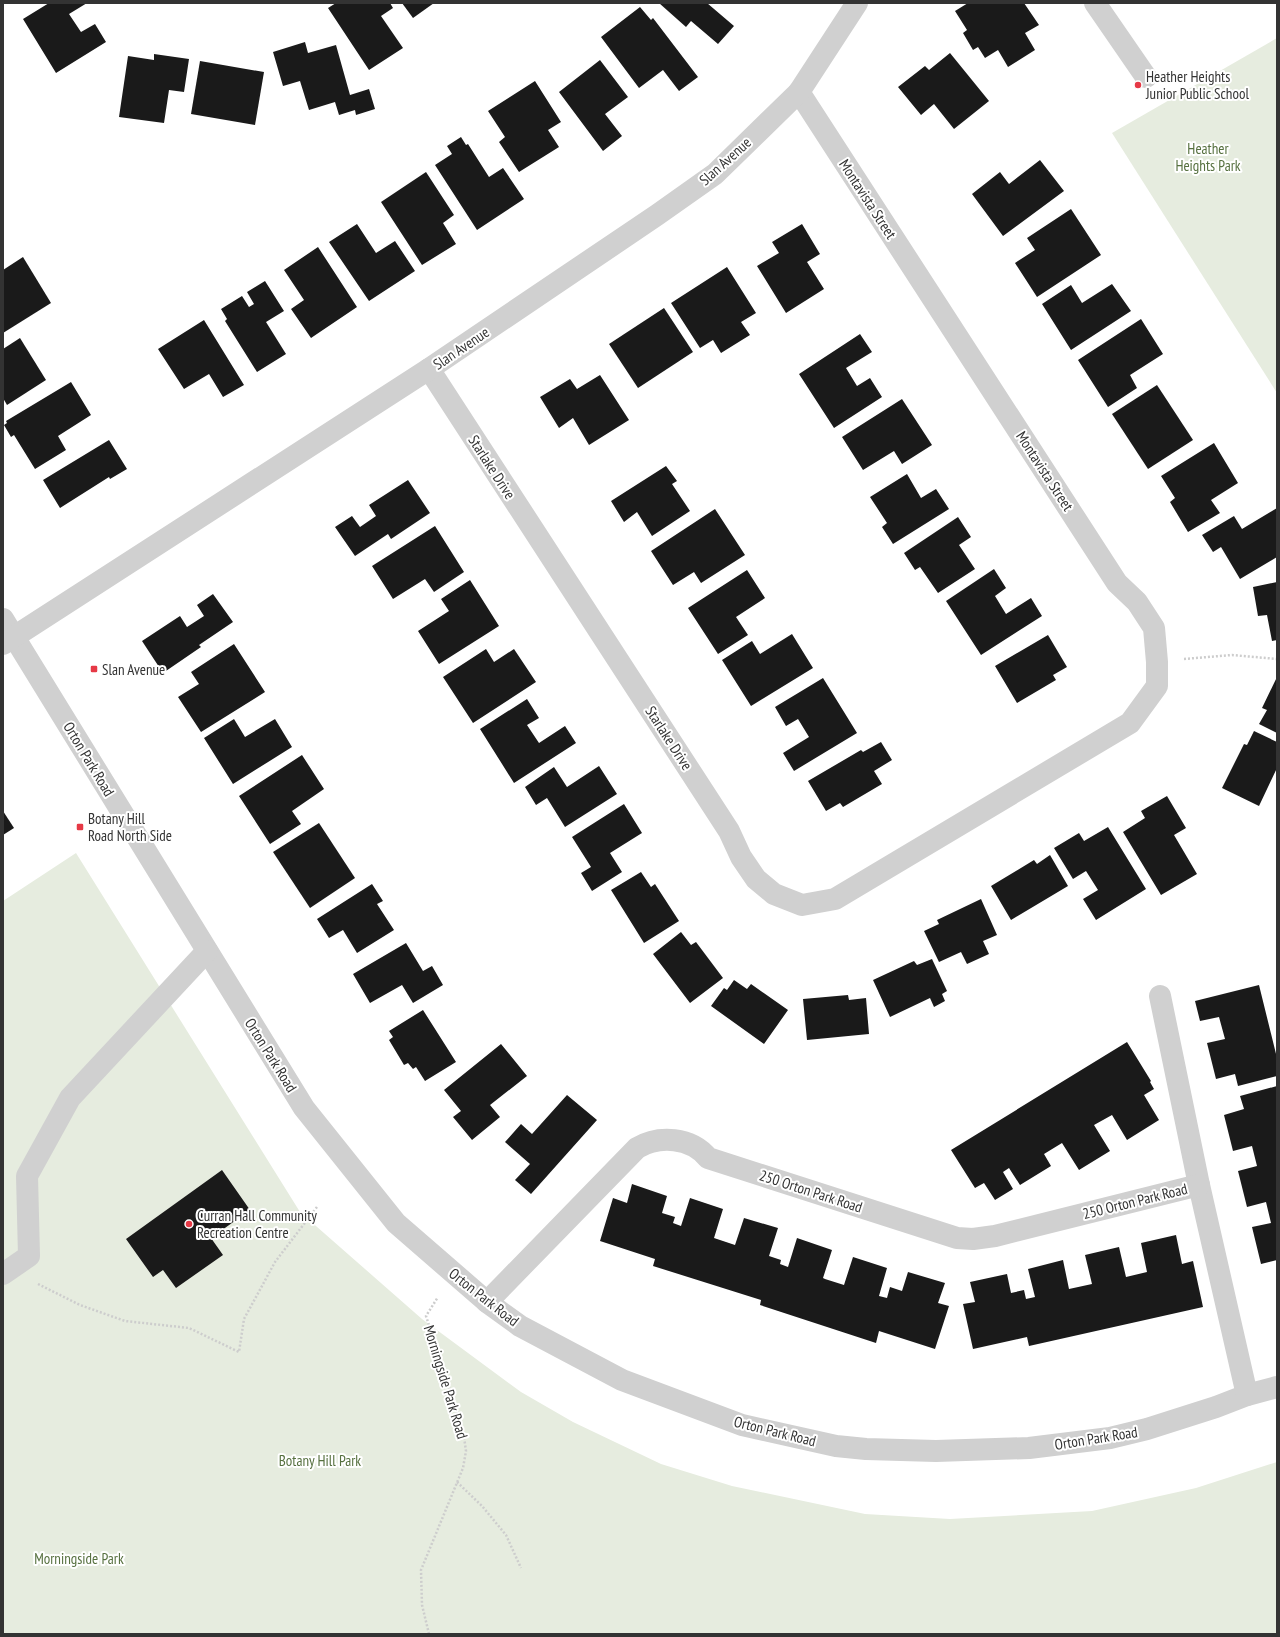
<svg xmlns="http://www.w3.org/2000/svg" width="1280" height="1637" font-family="'PT Sans Narrow',sans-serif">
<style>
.green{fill:#e6ecdf}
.building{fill:#1a1a1a}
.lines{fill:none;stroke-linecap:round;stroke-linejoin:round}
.path{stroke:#cdcdcd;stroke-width:2.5;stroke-dasharray:2 2;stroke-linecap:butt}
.minor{stroke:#d0d0d0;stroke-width:22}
.poi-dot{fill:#e63946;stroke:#fff;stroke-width:1.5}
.labels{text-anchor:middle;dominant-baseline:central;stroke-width:4;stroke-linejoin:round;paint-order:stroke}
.poi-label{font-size:15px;fill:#333;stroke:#fff;text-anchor:start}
.park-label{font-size:15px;fill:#56703f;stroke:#fff}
.street-label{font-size:15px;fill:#333;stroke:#fff}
</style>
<rect width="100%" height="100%" fill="#fff"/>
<g class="green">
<path d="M1277,38V393L1112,133Z"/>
<path d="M76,853L300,1212L422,1319L521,1392L573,1422L661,1464L732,1486L865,1514L950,1519L1092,1511L1196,1488L1277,1462V1634H3V901Z"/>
</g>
<g class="building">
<path d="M49,3H87L69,14L81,32L95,24L106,42L56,73L23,19Z"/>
<path d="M336,3H390L393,8L381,16L403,48L369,70L328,8Z"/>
<path d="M402,3H434L413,18Z"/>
<path d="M659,3H707L734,26L718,44L691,21L686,27Z"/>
<path d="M968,3H1024L1039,25L1025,33L1035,50L1008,67L998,50L985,58L978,47L973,50L963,33L967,30L955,11Z"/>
<path d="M640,7L651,20L653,18L698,77L679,91L663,70L639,88L601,37Z"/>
<path d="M305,42L308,53L336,45L350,95L369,89L375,109L356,115L355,110L339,115L335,102L309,110L300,81L283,86L273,52Z"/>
<path d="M950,53L989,101L954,129L934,104L921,115L898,87L925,66L929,70Z"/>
<path d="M154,54L189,59L184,92L169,90L164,123L119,117L128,56L154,60Z"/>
<path d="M600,60L628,97L605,114L622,136L603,151L559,92Z"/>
<path d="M200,61L264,72L255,125L191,114Z"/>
<path d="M535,81L561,122L548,130L559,147L519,172L499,142L505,137L488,111Z"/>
<path d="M461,137L466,145L468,144L489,177L503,168L524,199L477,230L435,165L452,154L447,146Z"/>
<path d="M1040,160L1064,191L1003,236L972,194L1000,172L1009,184Z"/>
<path d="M426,172L454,215L443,223L456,244L422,265L381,202Z"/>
<path d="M1071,209L1101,255L1037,297L1015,263L1035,250L1027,238Z"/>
<path d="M357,224L376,253L395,241L415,271L369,301L329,242Z"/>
<path d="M802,224L820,254L807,262L824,289L786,313L757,266L779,253L772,242Z"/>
<path d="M318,247L357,307L311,338L291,309L304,300L284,270Z"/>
<path d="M23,257L51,303L3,333V270Z"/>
<path d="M727,267L756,313L741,322L750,335L721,353L713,340L700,348L671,303Z"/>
<path d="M265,281L284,311L266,322L286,354L257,372L225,321L227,319L221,309L242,296L249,307L254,304L247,292Z"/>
<path d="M1112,284L1131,311L1071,350L1042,304L1071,285L1082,303Z"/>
<path d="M664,308L693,352L638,388L609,344Z"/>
<path d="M1141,319L1163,354L1130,375L1137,388L1108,407L1078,360Z"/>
<path d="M204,320L244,385L223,397L209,374L184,389L158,349Z"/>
<path d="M860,334L872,352L846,368L857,386L870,378L882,397L834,428L799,374Z"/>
<path d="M20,338L46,380L7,405L3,398V349Z"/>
<path d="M600,375L629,420L589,445L573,418L559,428L540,397L570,379L577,389Z"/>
<path d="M71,382L91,415L58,436L66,450L35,469L14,435L11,437L4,425L7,423L6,421Z"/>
<path d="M1157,385L1193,440L1148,469L1112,414Z"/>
<path d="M902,399L932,445L902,464L894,451L863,470L842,437Z"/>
<path d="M109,440L127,469L110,479L109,477L60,508L43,480Z"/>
<path d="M1214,443L1238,483L1211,500L1220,513L1188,532L1170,502L1175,498L1161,476Z"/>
<path d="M666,466L677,481L672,484L690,511L652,536L637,512L624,522L611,501Z"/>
<path d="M907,474L921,498L936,489L949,509L893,544L882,527L887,523L870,497Z"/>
<path d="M408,480L430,513L391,539L388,534L355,556L335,527L352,516L360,527L376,516L369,505Z"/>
<path d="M1277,508V557L1240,579L1221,547L1213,552L1202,535L1234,516L1242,529Z"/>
<path d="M715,509L745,555L701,583L694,572L673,585L651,551Z"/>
<path d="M958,517L971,537L959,545L975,569L938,593L920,567L915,570L904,553Z"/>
<path d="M435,526L464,572L434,592L425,579L393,599L372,566Z"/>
<path d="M994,569L1006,588L995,596L1006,614L1031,598L1042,616L981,655L946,601Z"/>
<path d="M747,570L765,598L736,617L748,635L718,654L688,608Z"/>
<path d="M470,580L499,626L439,664L418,631L449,611L441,599Z"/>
<path d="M1277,582V640L1272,641L1267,615L1258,616L1253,587Z"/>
<path d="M213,594L233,622L199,645L201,647L163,673L142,641L180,616L187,627L204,616L197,605Z"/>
<path d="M792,634L813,668L751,706L722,660L752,641L760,654Z"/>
<path d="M1048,635L1067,667L1053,675L1056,680L1017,703L995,666Z"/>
<path d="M234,644L265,692L201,732L178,697L199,684L191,672Z"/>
<path d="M486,649L494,662L514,649L536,682L473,723L443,677Z"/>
<path d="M1277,677V733L1259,724L1267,710L1262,708Z"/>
<path d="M823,678L857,733L794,771L783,753L809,737L798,719L786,726L775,707Z"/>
<path d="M527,699L539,718L527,725L539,743L565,726L576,743L514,783L480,729Z"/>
<path d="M234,719L245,737L275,719L292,747L233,784L204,738Z"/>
<path d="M1254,731L1277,742V768L1259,806L1222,788L1244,744L1247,745Z"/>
<path d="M881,742L892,760L874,771L882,784L843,807L840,803L826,811L808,781L861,750L863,752Z"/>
<path d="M302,755L324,789L292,811L301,824L270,844L239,796Z"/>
<path d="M599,766L617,794L565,827L547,798L536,805L525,787L554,767L567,787Z"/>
<path d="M1167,796L1186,828L1174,835L1197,874L1161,895L1123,832L1145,818L1141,811Z"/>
<path d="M624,804L642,833L610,853L622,872L592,891L581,873L591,867L572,837Z"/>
<path d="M3,811L14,828L3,835Z"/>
<path d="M319,823L355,878L310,908L273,852Z"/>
<path d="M1108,827L1146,889L1096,920L1083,899L1098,890L1086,871L1073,879L1054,848L1079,833L1084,841Z"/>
<path d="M1050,855L1068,886L1011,920L991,886L1034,860L1037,864Z"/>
<path d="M641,872L651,887L655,884L679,921L644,943L611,890Z"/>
<path d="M372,884L383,901L377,904L394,930L357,953L343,930L329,938L317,919Z"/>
<path d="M981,899L997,935L983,941L989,954L967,964L961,952L939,962L924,931L939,924L937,920Z"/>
<path d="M681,932L691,945L696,942L723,978L690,1003L653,954Z"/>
<path d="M406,943L423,971L432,966L443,985L413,1003L402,985L370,1003L353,974Z"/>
<path d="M932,959L947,991L942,994L945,1001L934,1007L930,998L890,1017L873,980L914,961L917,965Z"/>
<path d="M734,980L747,989L751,984L788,1010L764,1044L711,1006L724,988L727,990Z"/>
<path d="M1259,985L1277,1058V1076L1238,1086L1235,1074L1216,1079L1207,1043L1225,1039L1219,1017L1200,1021L1195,1001Z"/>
<path d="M848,995L849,1000L866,998L869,1034L807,1040L803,999Z"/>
<path d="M423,1010L456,1062L425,1081L416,1067L413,1069L408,1063L404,1065L389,1040L393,1037L389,1031Z"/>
<path d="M1127,1042L1151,1081L1150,1082L1154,1089L1144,1095L1159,1120L1127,1140L1112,1115L1094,1125L1110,1151L1079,1170L1062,1143L1044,1154L1051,1166L1020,1185L1009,1168L1003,1172L1013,1189L995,1200L984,1183L975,1188L951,1150Z"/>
<path d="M501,1044L527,1076L490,1105L500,1117L472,1140L453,1117L461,1111L444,1090Z"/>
<path d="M1277,1086V1260L1261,1264L1252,1227L1271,1223L1266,1202L1247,1207L1238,1171L1257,1166L1252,1146L1233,1151L1224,1115L1244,1109L1240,1096Z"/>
<path d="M567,1095L597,1120L531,1194L515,1180L530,1164L505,1142L521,1124L532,1134Z"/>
<path d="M222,1170L250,1210L211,1238L223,1255L176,1288L163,1270L153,1277L126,1239Z"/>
<path d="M632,1184L667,1196L662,1213L675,1217L673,1223L681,1226L690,1198L723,1209L714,1238L735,1245L744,1218L778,1228L769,1256L781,1260L780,1264L788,1267L797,1238L832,1250L823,1278L825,1279L844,1285L853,1257L887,1268L879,1296L887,1298L890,1287L902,1291L908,1272L945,1283L938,1303L949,1306L935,1349L879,1331L876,1343L760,1305L761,1300L653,1266L655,1259L600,1241L613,1198L627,1203Z"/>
<path d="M1176,1235L1182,1264L1193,1261L1203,1307L1029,1346L1027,1337L973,1349L963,1304L975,1302L970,1282L1007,1274L1011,1293L1024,1290L1026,1299L1035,1297L1028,1269L1063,1260L1069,1289L1092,1284L1085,1255L1119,1247L1126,1277L1147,1272L1141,1243Z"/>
</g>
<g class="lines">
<g class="path">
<path d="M1184,659L1232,655L1277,659"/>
<path d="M38,1284L80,1305L125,1321L189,1328L239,1352L244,1319L275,1262L317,1207"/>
<path d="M457,1482L482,1506L506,1535L521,1568"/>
<path d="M429,1634L422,1605L421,1570L463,1468L466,1451L463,1430L426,1316L438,1297"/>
</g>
<g class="minor">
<path d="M1095,3L1146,77"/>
<path d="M429,369L729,831L741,857L756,879L774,894L802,905L835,899L1130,723L1157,686V662L1154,628L1137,602L1117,583L799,92"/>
<path d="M3,619L304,1108L396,1223L487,1302L520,1326L622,1380L742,1425L836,1446L866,1449L936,1451L1029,1448L1110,1438L1147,1429L1216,1407L1247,1395L1277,1387"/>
<path d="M3,644L429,369L657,215L715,174L799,92L857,3"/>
<path d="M1160,996L1199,1185L1247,1395"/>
<path d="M3,1274L29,1256L27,1176L70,1098L207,951"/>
<path d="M487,1302L637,1148C659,1135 691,1137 708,1158L957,1238L973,1239L995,1236L1199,1185"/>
</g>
</g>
<g class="poi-dot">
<circle cx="1138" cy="85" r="4"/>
<rect x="90" y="665" width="8" height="8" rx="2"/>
<rect x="76" y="823" width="8" height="8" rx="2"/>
<circle cx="189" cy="1224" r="4"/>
</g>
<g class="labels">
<g class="poi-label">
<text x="1146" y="76">Heather Heights<tspan x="1146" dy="17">Junior Public School</tspan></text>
<text x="102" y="669">Slan Avenue</text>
<text x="88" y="818">Botany Hill<tspan x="88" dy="17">Road North Side</tspan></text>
<text x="197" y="1215">Curran Hall Community<tspan x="197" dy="17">Recreation Centre</tspan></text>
</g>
<g class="park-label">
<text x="1208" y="148">Heather<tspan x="1208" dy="17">Heights Park</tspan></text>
<text x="320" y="1460">Botany Hill Park</text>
<text x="79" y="1558">Morningside Park</text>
</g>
<g class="street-label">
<text transform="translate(725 161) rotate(-42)">Slan Avenue</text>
<text transform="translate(868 199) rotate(57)">Montavista Street</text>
<text transform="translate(461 348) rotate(-34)">Slan Avenue</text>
<text transform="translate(492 467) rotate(57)">Starlake Drive</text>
<text transform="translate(1045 471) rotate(57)">Montavista Street</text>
<text transform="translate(669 738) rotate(57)">Starlake Drive</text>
<text transform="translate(89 759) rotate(59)">Orton Park Road</text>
<text transform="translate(271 1055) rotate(58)">Orton Park Road</text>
<text transform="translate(811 1191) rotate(18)">250 Orton Park Road</text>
<text transform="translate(1135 1201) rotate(-14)">250 Orton Park Road</text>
<text transform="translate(484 1297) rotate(38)">Orton Park Road</text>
<text transform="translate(446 1382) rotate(73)">Morningside Park Road</text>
<text transform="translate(775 1431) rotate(14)">Orton Park Road</text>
<text transform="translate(1096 1438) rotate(-9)">Orton Park Road</text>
</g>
</g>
<rect width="1280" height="1637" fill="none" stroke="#333333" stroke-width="8"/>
</svg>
